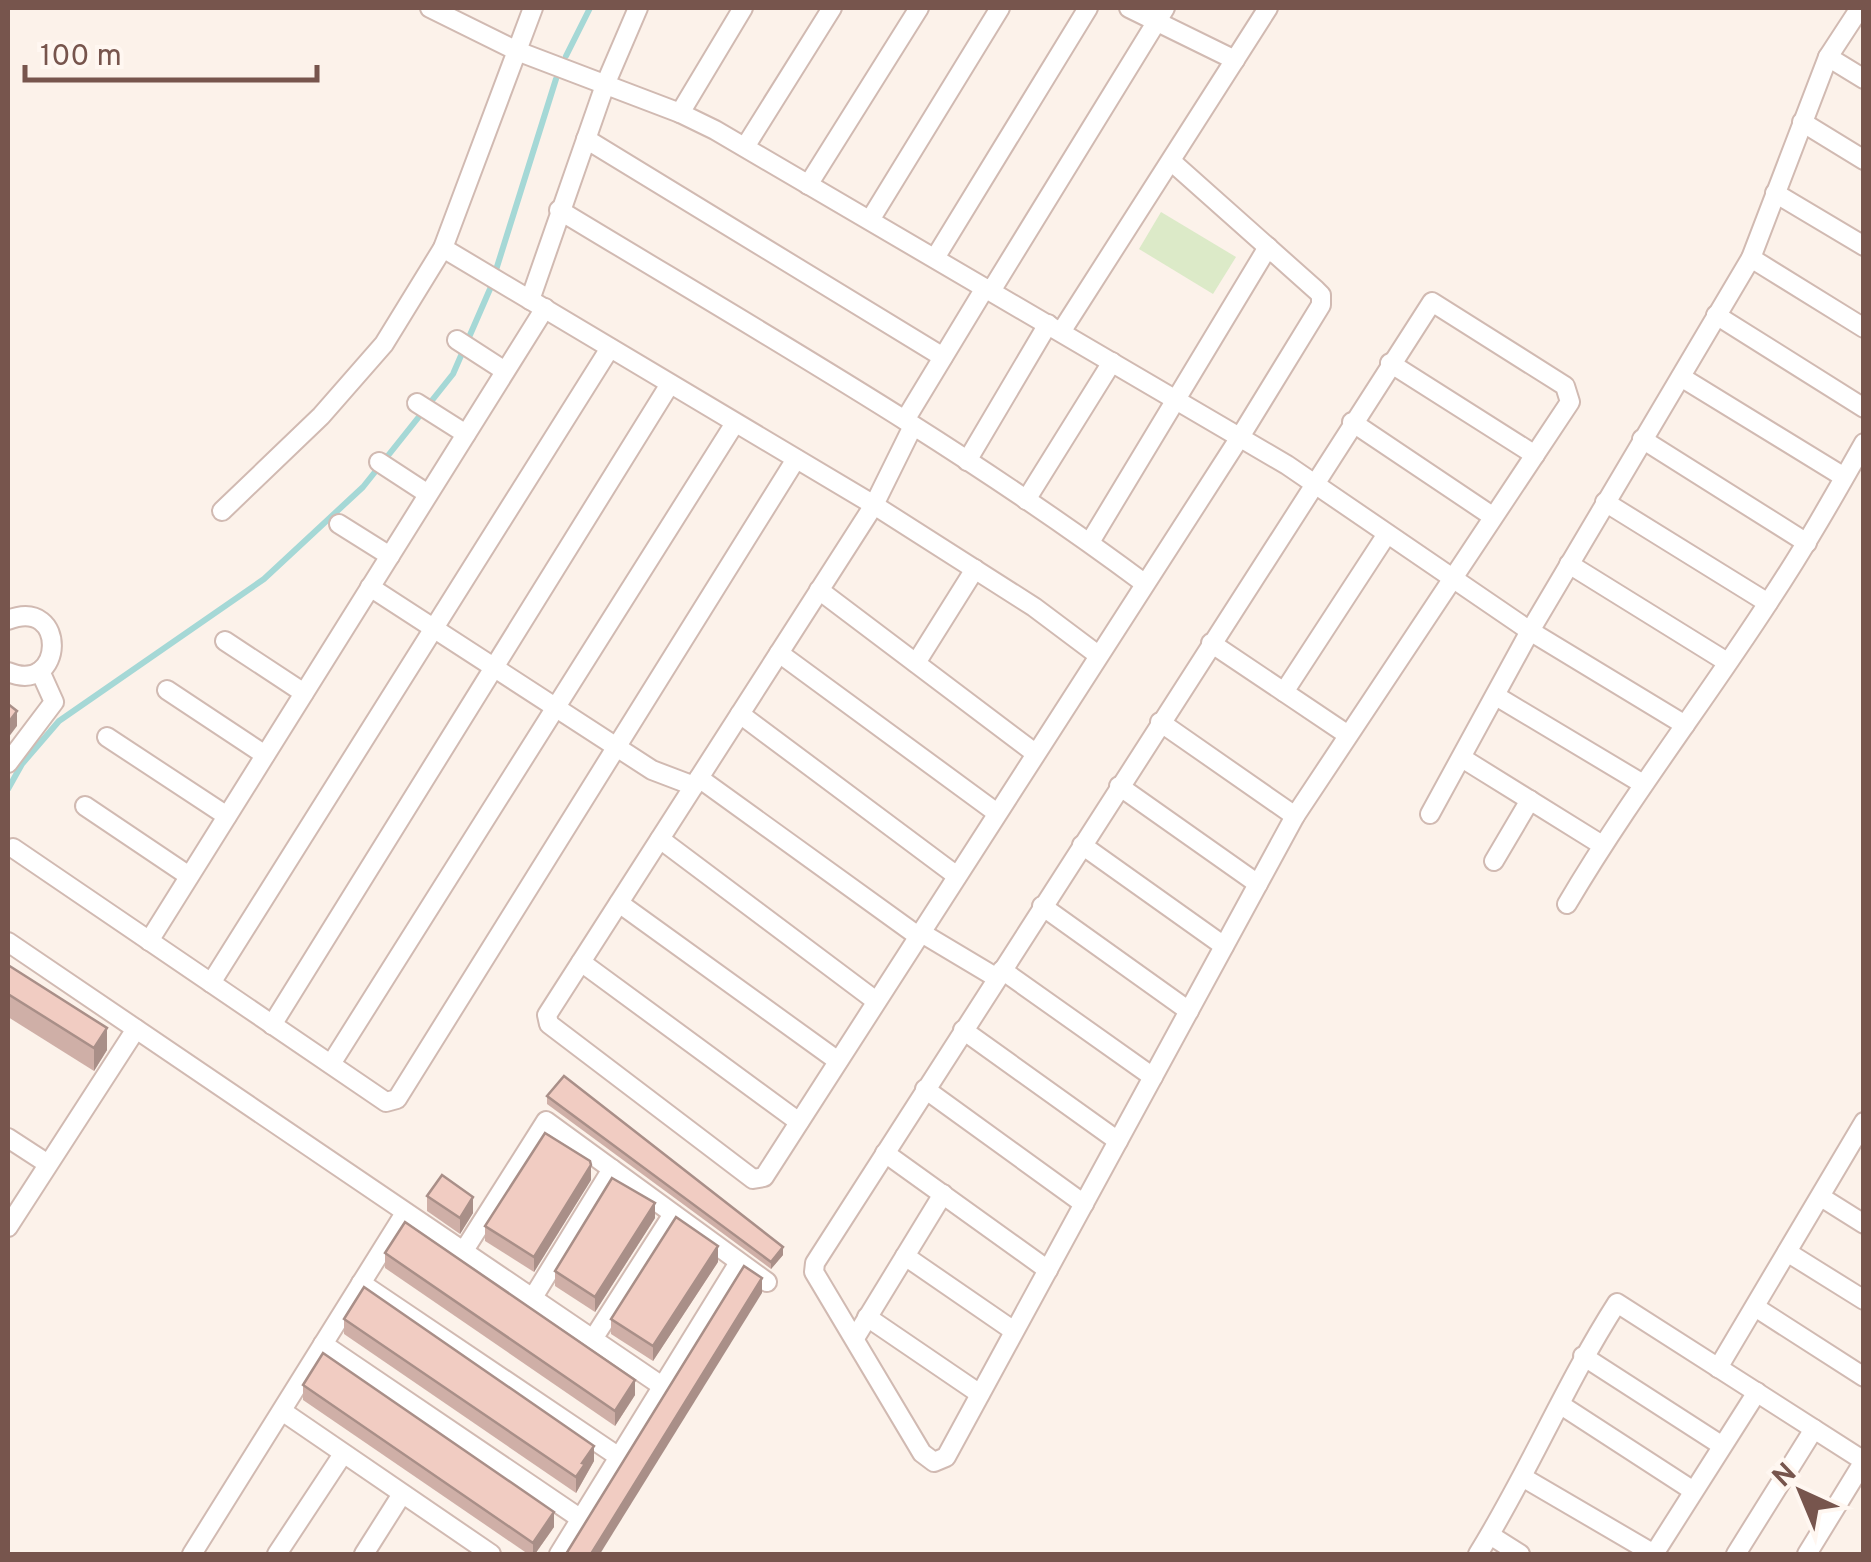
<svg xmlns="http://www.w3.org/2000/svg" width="1871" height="1562" font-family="Overpass,sans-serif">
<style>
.green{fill:#dceac8}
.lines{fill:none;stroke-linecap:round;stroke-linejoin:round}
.stream{stroke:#a5d8d6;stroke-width:6}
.minor-casing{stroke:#d1bab2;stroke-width:22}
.minor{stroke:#fff;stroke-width:18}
.wall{fill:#cfafa7}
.shaded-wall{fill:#a98f88}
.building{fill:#f1ccc2;stroke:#a98f88;stroke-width:2.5}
</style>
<rect width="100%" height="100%" fill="#fcf2ea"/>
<path class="green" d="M1161,212L1236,257L1213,294L1139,249Z"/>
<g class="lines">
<g class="stream">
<path d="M566,56L590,8"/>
<path d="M8,789L22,764L59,721L264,579L363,487L453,374L490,289L556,79"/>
</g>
<defs>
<g id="minor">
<path d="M430,8L517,51L680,113L715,130L1287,465L1530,631L1685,725"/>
<path d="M1129,8L1235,60"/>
<path d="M1828,57L1864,79"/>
<path d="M680,113L743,8"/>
<path d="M1802,122L1864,160"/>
<path d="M586,139L943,357"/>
<path d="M745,147L832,8"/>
<path d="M808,185L919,8"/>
<path d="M1775,193L1864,246"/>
<path d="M559,210C757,330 959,445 1144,583"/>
<path d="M870,220L1000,8"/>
<path d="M443,248L874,505L1034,607L1098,655"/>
<path d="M935,258L1088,8"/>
<path d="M1751,258L1864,328"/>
<path d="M991,291L1165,8"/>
<path d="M530,300L605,85L638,8"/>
<path d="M1432,302L1565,386L1570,402L1295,816L946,1457L934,1462L922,1453L814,1272L815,1263Z"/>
<path d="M1716,315L1864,408"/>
<path d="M1061,332L1268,8"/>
<path d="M457,340L505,371"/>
<path d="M1390,363L1535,455"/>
<path d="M1681,377L1844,477"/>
<path d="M417,403L466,434"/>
<path d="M905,420L985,288"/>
<path d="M1352,422L1492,516"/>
<path d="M913,426L874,505L547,1015L549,1024L753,1179L764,1177L1240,437L1321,305V295L1316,290L1171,161"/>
<path d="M1642,439L1807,543"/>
<path d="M967,461L1048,324"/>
<path d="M379,462L428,494"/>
<path d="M1026,500L1112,362"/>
<path d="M1605,502L1768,603"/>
<path d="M222,511L321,416L384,344L443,248L533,8"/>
<path d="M339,524L390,556"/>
<path d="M1090,542L1268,247"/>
<path d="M1569,564L1727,662"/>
<path d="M370,587L652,770L694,786"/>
<path d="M819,590L1035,753"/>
<path d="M8,620C68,596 65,696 8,672"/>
<path d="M225,641L304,693"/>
<path d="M1211,643L1348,735"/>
<path d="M779,653L997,813"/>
<path d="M916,663L975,569"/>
<path d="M167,690L265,755"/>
<path d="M1284,692L1387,534"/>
<path d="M1496,696L1643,784"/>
<path d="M740,714L957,876"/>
<path d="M1160,722L1295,816"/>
<path d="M107,737L227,816"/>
<path d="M1462,758L1602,845"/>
<path d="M8,763L54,702L40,671"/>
<path d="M699,778L918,936"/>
<path d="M1119,786L1258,884"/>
<path d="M85,806L189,876"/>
<path d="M1430,814L1530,631L1751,258L1828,57L1860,8"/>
<path d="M660,839L876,1001"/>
<path d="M1082,845L1224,946"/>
<path d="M13,848L386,1102L397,1099L796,459"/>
<path d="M1494,861L1530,800"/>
<path d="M619,903L838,1061"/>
<path d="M1567,904C1629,799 1704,702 1770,600C1804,549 1834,496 1864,443"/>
<path d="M1042,906L1189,1011"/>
<path d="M920,932L997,978"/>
<path d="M149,941L545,308"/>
<path d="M8,942L662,1386"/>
<path d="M581,962L799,1122"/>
<path d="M1002,970L1153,1077"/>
<path d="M211,983L610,348"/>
<path d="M272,1025L670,384"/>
<path d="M963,1030L1118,1141"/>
<path d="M331,1064L735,423"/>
<path d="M925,1089L1084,1204"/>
<path d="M8,1138L48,1164"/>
<path d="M885,1153L1048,1270"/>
<path d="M1821,1197L1864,1224"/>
<path d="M8,1227L136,1029"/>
<path d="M463,1252L546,1121L767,1282"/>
<path d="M1787,1252L1864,1300"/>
<path d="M905,1256L1014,1331"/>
<path d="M361,1283L619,1457"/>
<path d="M532,1299L612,1169"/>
<path d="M1755,1307L1864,1377"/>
<path d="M867,1317L980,1394"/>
<path d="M855,1338L943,1194"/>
<path d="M593,1339L673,1214"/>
<path d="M323,1344L581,1519"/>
<path d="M1583,1356L1721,1445"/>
<path d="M1718,1368L1864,1122"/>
<path d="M1561,1405L1692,1490"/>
<path d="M282,1411L491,1554"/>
<path d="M1524,1478L1654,1554"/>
<path d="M1490,1535L1520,1554"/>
<path d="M192,1554L405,1213"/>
<path d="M277,1554L343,1454"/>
<path d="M364,1554L402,1494"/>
<path d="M559,1554L738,1264"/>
<path d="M1478,1554C1529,1472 1565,1384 1617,1303L1864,1461L1807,1554"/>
<path d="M1654,1554L1757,1392"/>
<path d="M1736,1554L1814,1429"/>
</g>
</defs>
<use href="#minor" class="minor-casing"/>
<use href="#minor" class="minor"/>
</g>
<g class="wall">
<path d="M8,965L107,1050L94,1071L8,1017Z"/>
<path d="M547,1096L783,1255L771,1269L547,1104Z"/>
<path d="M591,1180L534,1272L485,1241V1226Z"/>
<path d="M427,1196L473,1213L460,1234L427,1211Z"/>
<path d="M655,1218L595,1312L555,1286V1271Z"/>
<path d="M385,1253L635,1395L615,1426L385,1268Z"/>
<path d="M718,1262L653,1361L611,1334V1319Z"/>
<path d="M344,1319L594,1461L576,1493L344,1334Z"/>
<path d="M303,1385L554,1527L535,1554H528L303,1400Z"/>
</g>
<g class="shaded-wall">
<path d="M17,711V726L8,738V723Z"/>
<path d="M107,1028V1050L94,1071V1048Z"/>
<path d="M591,1165V1180L534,1272V1257Z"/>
<path d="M473,1197V1213L460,1234V1218Z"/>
<path d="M655,1203V1218L595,1312V1297Z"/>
<path d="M718,1246V1262L653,1361V1346Z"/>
<path d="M783,1247V1255L771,1269V1262Z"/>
<path d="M762,1278V1293L600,1554H591Z"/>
<path d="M635,1380V1395L615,1426V1411Z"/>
<path d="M594,1446V1461L576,1493V1477L582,1463Z"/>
<path d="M554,1512V1527L535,1554H533V1543Z"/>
</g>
<g class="building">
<path d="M8,704L17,711L8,723Z"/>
<path d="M8,965L107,1028L94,1048L8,994Z"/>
<path d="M564,1076L783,1247L771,1262L547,1096Z"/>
<path d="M545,1133L590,1161L591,1165L534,1257L485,1226Z"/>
<path d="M442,1175L473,1197L460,1218L427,1196Z"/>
<path d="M612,1178L655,1203L595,1297L555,1271Z"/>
<path d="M676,1217L718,1246L653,1346L611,1319Z"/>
<path d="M405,1222L635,1380L615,1411L385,1253Z"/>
<path d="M744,1266L762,1278L591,1554H566Z"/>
<path d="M364,1287L594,1446L582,1463L585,1464L576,1477L344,1319Z"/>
<path d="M323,1353L554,1512L533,1543L303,1385Z"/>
</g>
<rect width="1871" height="1562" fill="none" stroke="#77554d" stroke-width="20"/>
<g transform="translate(1801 1492) rotate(316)" stroke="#fff7f1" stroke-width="8" paint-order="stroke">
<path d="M0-8L18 38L0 25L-18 38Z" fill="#77554d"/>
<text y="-15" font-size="28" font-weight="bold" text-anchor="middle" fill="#77554d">N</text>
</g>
<path d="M25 65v15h292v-15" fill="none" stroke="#77554d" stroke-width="5"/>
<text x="40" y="65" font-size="30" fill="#77554d" stroke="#fff7f1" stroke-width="8" paint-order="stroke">100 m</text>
</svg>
